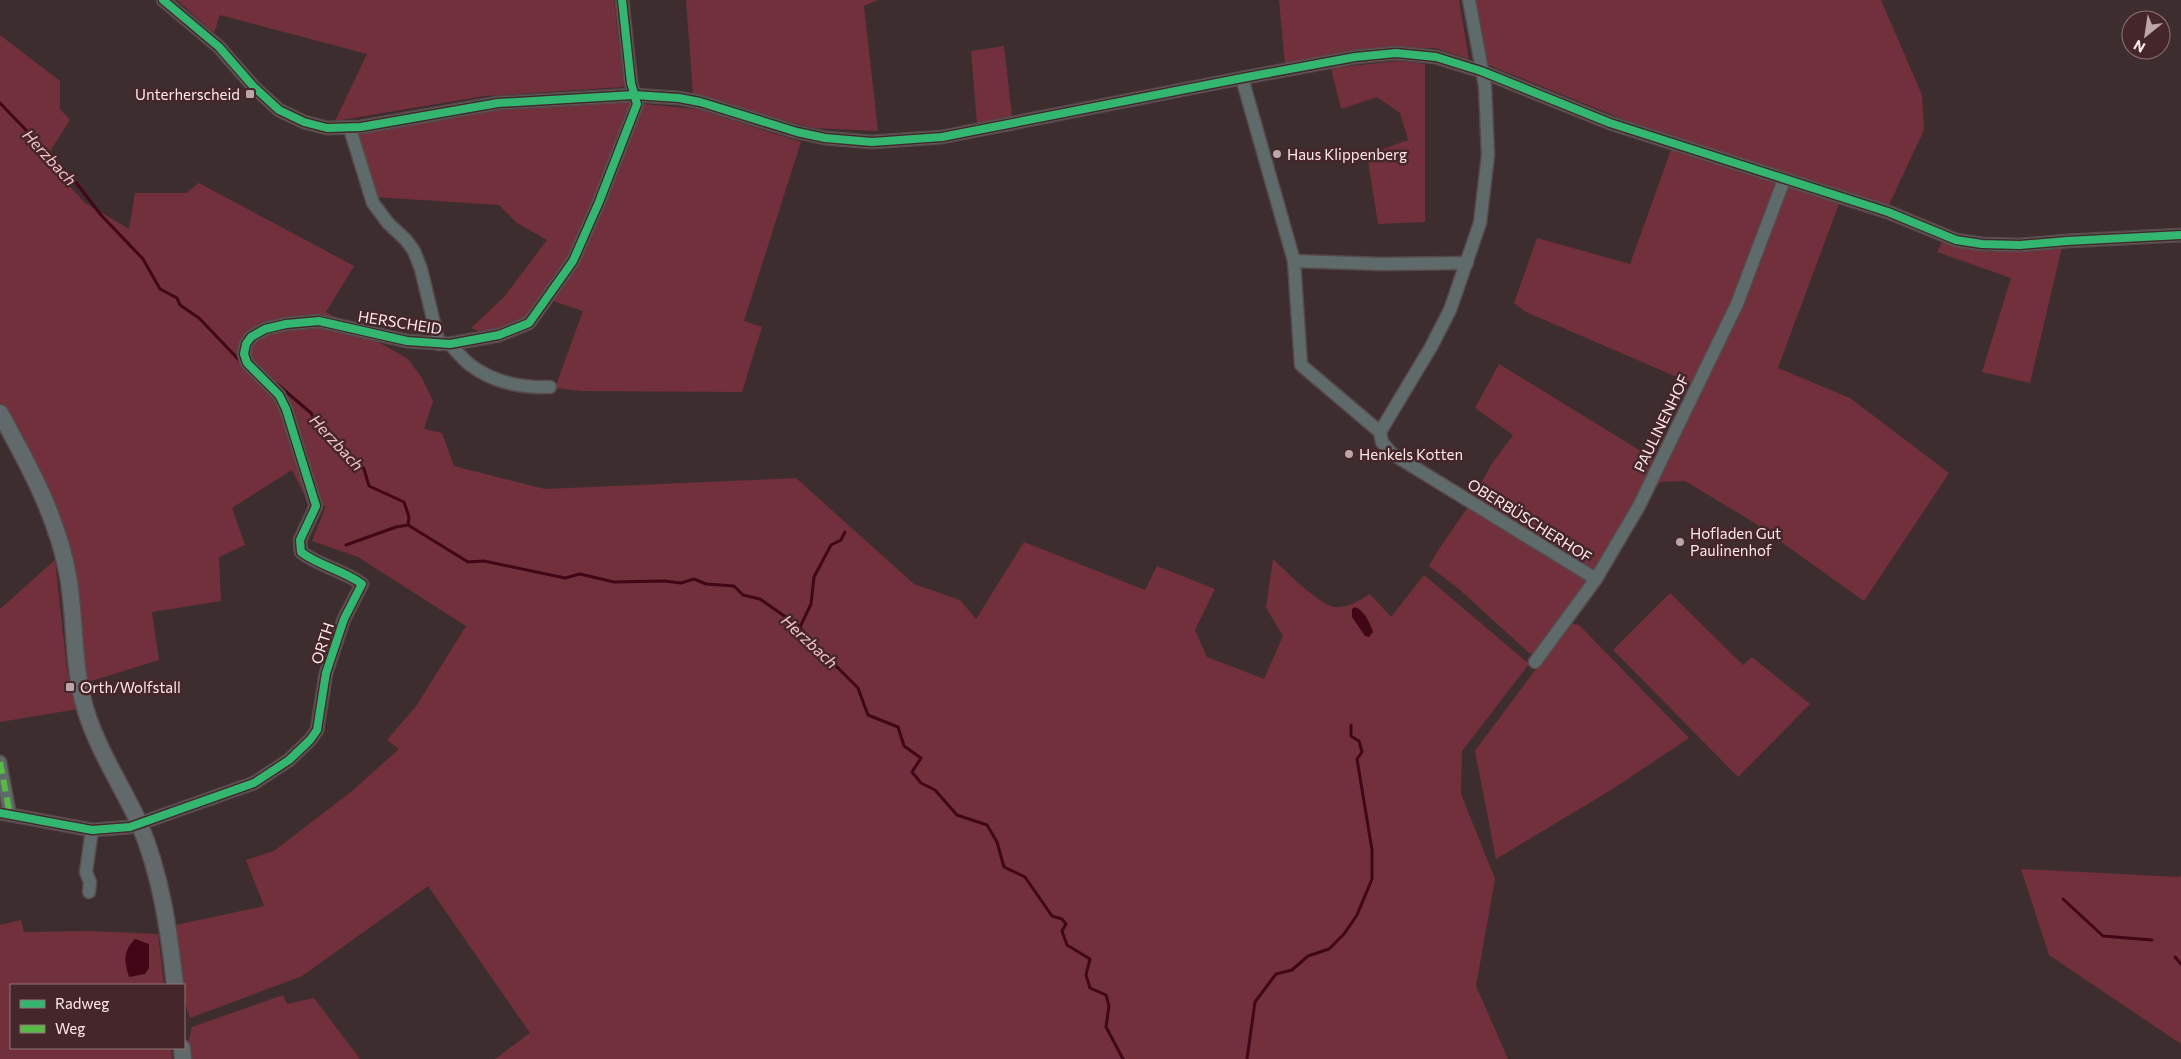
<svg xmlns="http://www.w3.org/2000/svg" width="2181" height="1059" font-family="Commissioner,sans-serif">
<style>
.green{fill:#71303c}
.water{fill:#410716}
.lines{fill:none;stroke-linecap:round;stroke-linejoin:round}
.stream{stroke:#410716;stroke-width:3}
.minor-casing{stroke:#57494a;stroke-width:15}
.major-casing{stroke:#57494a;stroke-width:19}
.minor{stroke:#5f6b6a;stroke-width:12}
.major{stroke:#62696a;stroke-width:16}
.quiet{stroke:#58b947;stroke-width:6;stroke-dasharray:12 6;stroke-linecap:butt}
.cycleway-casing{stroke:#45262a;stroke-width:11}
.cycleway{stroke:#33b770;stroke-width:8}
.poi-dot{fill:#bba7a9;stroke:#45262a;stroke-width:2}
.labels{text-anchor:middle;dominant-baseline:central;stroke-width:5;stroke-linejoin:round;paint-order:stroke}
.poi-label{font-size:15px;fill:#fee9ea;stroke:#45262a;text-anchor:start}
.street-label{font-size:15px;fill:#fee9ea;stroke:#45262a}
.water-label{font-size:16px;font-style:italic;fill:#f5c3c8;stroke:#45262a}
</style>
<rect width="100%" height="100%" fill="#3e2d2f"/>
<g class="green">
<path d="M177,0H614L624,87L485,96L335,121L367,54L220,15L214,33Z"/>
<path d="M686,0H878L864,6L878,131L813,128L693,95Z"/>
<path d="M1279,0H1459L1469,59L1435,48H1399L1285,65Z"/>
<path d="M1475,0H1881L1922,95L1924,130L1888,207L1660,134L1486,64Z"/>
<path d="M0,35L60,81V109L70,120L45,159L85,203L129,229L135,193H186L199,183L354,266L326,312L408,359L422,378L433,401L424,429L442,433L454,466L545,489L796,478L914,584L960,600L976,619L1024,542L1145,590L1157,566L1215,589L1195,630L1207,657L1264,679L1283,636L1266,608L1273,559C1284,570 1320,605 1334,607C1348,608 1359,601 1370,594L1391,617L1424,575L1529,664L1462,751L1461,794L1495,879L1476,986L1508,1059H495L530,1033L428,886L302,976L190,1018L185,1003L176,925L264,906L246,860L274,851L352,791L399,749L387,740L417,705L466,626L358,557L312,541L326,506H310L292,470L232,508L245,545L219,557L221,601L152,612L159,660L85,683L68,545L16,429L0,402Z"/>
<path d="M1004,46L1012,116L977,124L971,51Z"/>
<path d="M1399,61L1425,64V222L1378,224L1367,155L1408,140L1400,113L1377,97L1341,109L1331,68Z"/>
<path d="M628,102L632,109L571,255L527,316L513,327L478,331L471,328L504,297L547,240L517,223L499,205L375,197L357,134L500,108Z"/>
<path d="M644,104L697,109L801,142L744,321L762,327L742,392L581,391L555,388L583,311L550,300L579,261Z"/>
<path d="M1671,150L1777,184L1733,304L1693,384L1526,312L1514,303L1537,238L1630,264Z"/>
<path d="M1787,186L1840,201L1778,368L1850,398L1949,473L1864,601L1753,522L1685,481L1660,482L1629,531Z"/>
<path d="M1943,241L1990,252L2062,247L2030,383L1982,372L2011,278L1937,252Z"/>
<path d="M1499,364L1657,461L1629,513L1592,572L1472,500L1491,465L1513,435L1475,408Z"/>
<path d="M1470,504L1594,580L1534,654L1529,653L1460,590L1429,566L1439,549Z"/>
<path d="M55,560L67,671L78,709L0,722V609Z"/>
<path d="M1670,593L1743,665L1752,657L1810,704L1738,777L1613,650Z"/>
<path d="M1570,623L1579,625L1689,738L1611,790L1496,859L1475,751Z"/>
<path d="M2021,869L2180,877L2181,875V1044L2049,955Z"/>
<path d="M21,920L24,932L90,931L158,934L164,985H11V1048H171L172,1059H0V925Z"/>
<path d="M283,995L287,1004L314,998L360,1059H189L188,1044L192,1027Z"/>
</g>
<g class="water">
<path d="M1355,607C1364,610 1370,623 1373,632L1369,637L1365,636L1352,617V609Z"/>
<path d="M135,939L149,944V968L145,974L129,977C124,961 123,951 135,939Z"/>
</g>
<g class="lines">
<g class="stream">
<path d="M0,103L74,180L101,215L143,259L160,289L177,298L180,305L199,318L241,362"/>
<path d="M277,384L311,413L316,422L324,426L345,448L348,455L364,469L369,486L404,502L409,517L408,525L468,562L484,561L565,578L580,574L614,582L664,581L681,583L694,579L706,584L734,586L743,595L760,599L800,627L807,637L858,688L868,715L898,727L904,746L921,758L912,772L921,783L935,790L957,815L987,825L997,842L1004,867L1025,877L1052,916L1062,919L1066,924L1062,931L1067,945L1090,959L1086,975L1090,988L1106,995L1109,1006L1106,1027L1123,1059"/>
<path d="M346,545L396,527L408,525"/>
<path d="M800,627L811,604L814,577L831,545L841,540L845,532"/>
<path d="M2063,899L2103,936L2152,940"/>
<path d="M2175,957L2181,964"/>
<path d="M1247,1059L1255,1002L1276,974L1292,970L1308,956L1329,949L1344,934L1357,915L1372,879V850L1357,759L1362,752L1359,741L1351,736V725"/>
</g>
<defs>
<g id="minor">
<path d="M163,0L219,47L254,87L279,110L304,122L327,128L361,127L498,103L634,95L679,98L700,102L797,132L825,138L872,142L942,137L1242,78L1355,57L1396,53L1436,57L1481,71L1610,123L1888,212L1956,240L1982,244L2020,245L2067,241L2181,235"/>
<path d="M1242,78L1294,261L1301,365L1380,432L1382,442L1391,453L1596,579"/>
<path d="M350,129L373,203L388,223L406,240L414,251L421,269L439,344"/>
<path d="M1294,261L1381,264L1467,263"/>
<path d="M450,344C456,351 462,358 469,364C492,382 522,388 550,387"/>
<path d="M1380,432L1431,347L1450,310L1480,223L1488,155L1485,86L1469,0"/>
<path d="M1535,662L1596,579L1639,506L1737,304L1784,180"/>
<path d="M0,762L10,815"/>
<path d="M0,813L92,830L130,827L254,783L289,760L310,740L317,730L326,673L344,619L362,584C343,570 319,566 301,552L300,540L316,506L286,409L279,395L247,363L244,354L246,344L251,337L265,329L286,324L319,321L407,341L450,344L499,335L529,323L573,261L599,202L637,104L631,83L622,0"/>
<path d="M89,892L90,882L86,872L92,830"/>
</g>
<g id="major">
<path d="M0,413C28,464 58,518 68,576C76,620 72,667 86,711C98,750 122,786 139,823C161,874 169,931 175,985"/>
<path d="M182,1048L183,1059"/>
</g>
</defs>
<use href="#minor" class="minor-casing"/>
<use href="#major" class="major-casing"/>
<use href="#minor" class="minor"/>
<use href="#major" class="major"/>
<path class="quiet" d="M0,762L10,815"/>
<defs>
<g id="cycleway">
<path d="M163,0L219,47L254,87L279,110L304,122L327,128L361,127L498,103L634,95L679,98L700,102L797,132L825,138L872,142L942,137L1242,78L1355,57L1396,53L1436,57L1481,71L1610,123L1888,212L1956,240L1982,244L2020,245L2067,241L2181,235"/>
<path d="M0,813L92,830L130,827L254,783L289,760L310,740L317,730L326,673L344,619L362,584C343,570 319,566 301,552L300,540L316,506L286,409L279,395L247,363L244,354L246,344L251,337L265,329L286,324L319,321L407,341L450,344L499,335L529,323L573,261L599,202L637,104L631,83L622,0"/>
</g>
</defs>
<use href="#cycleway" class="cycleway-casing"/>
<use href="#cycleway" class="cycleway"/>
</g>
<g class="poi-dot">
<rect x="245" y="89" width="10" height="10" rx="2.5"/>
<circle cx="1277" cy="154" r="5"/>
<circle cx="1349" cy="454" r="5"/>
<circle cx="1680" cy="542" r="5"/>
<rect x="65" y="682" width="10" height="10" rx="2.5"/>
</g>
<g class="labels">
<g class="poi-label">
<text x="240" y="94" text-anchor="end">Unterherscheid</text>
<text x="1287" y="154">Haus Klippenberg</text>
<text x="1359" y="454">Henkels Kotten</text>
<text x="1690" y="533">Hofladen Gut<tspan x="1690" dy="17">Paulinenhof</tspan></text>
<text x="80" y="687">Orth/Wolfstall</text>
</g>
<g class="street-label">
<text transform="translate(400 322) rotate(9)">HERSCHEID</text>
<text transform="translate(1661 423) rotate(-64)">PAULINENHOF</text>
<text transform="translate(1530 520) rotate(32)">OBERBÜSCHERHOF</text>
<text transform="translate(322 643) rotate(-72)">ORTH</text>
</g>
<g class="water-label">
<text transform="translate(50 157) rotate(47)">Herzbach</text>
<text transform="translate(337 442) rotate(47)">Herzbach</text>
<text transform="translate(810 641) rotate(43)">Herzbach</text>
</g>
</g>
<rect x="10" y="984" width="175" height="65" fill="#45262a" stroke="#8f7477"/>
<rect x="20" y="1000" width="25" height="8" fill="#33b770" stroke="#8f7477"/>
<text x="55" y="1009" font-size="15" fill="#fee9ea">Radweg</text>
<rect x="20" y="1025" width="25" height="8" fill="#58b947" stroke="#8f7477"/>
<text x="55" y="1034" font-size="15" fill="#fee9ea">Weg</text>
<g transform="translate(2146 35) rotate(210)"><circle r="24" fill="#45262a" stroke="#8f7477"/>
<path d="M0-4L9 19L0 12L-9 19Z" fill="#bba7a9"/>
<text y="-8" font-size="14" font-weight="bold" text-anchor="middle" fill="#fee9ea">N</text>
</g>
</svg>
